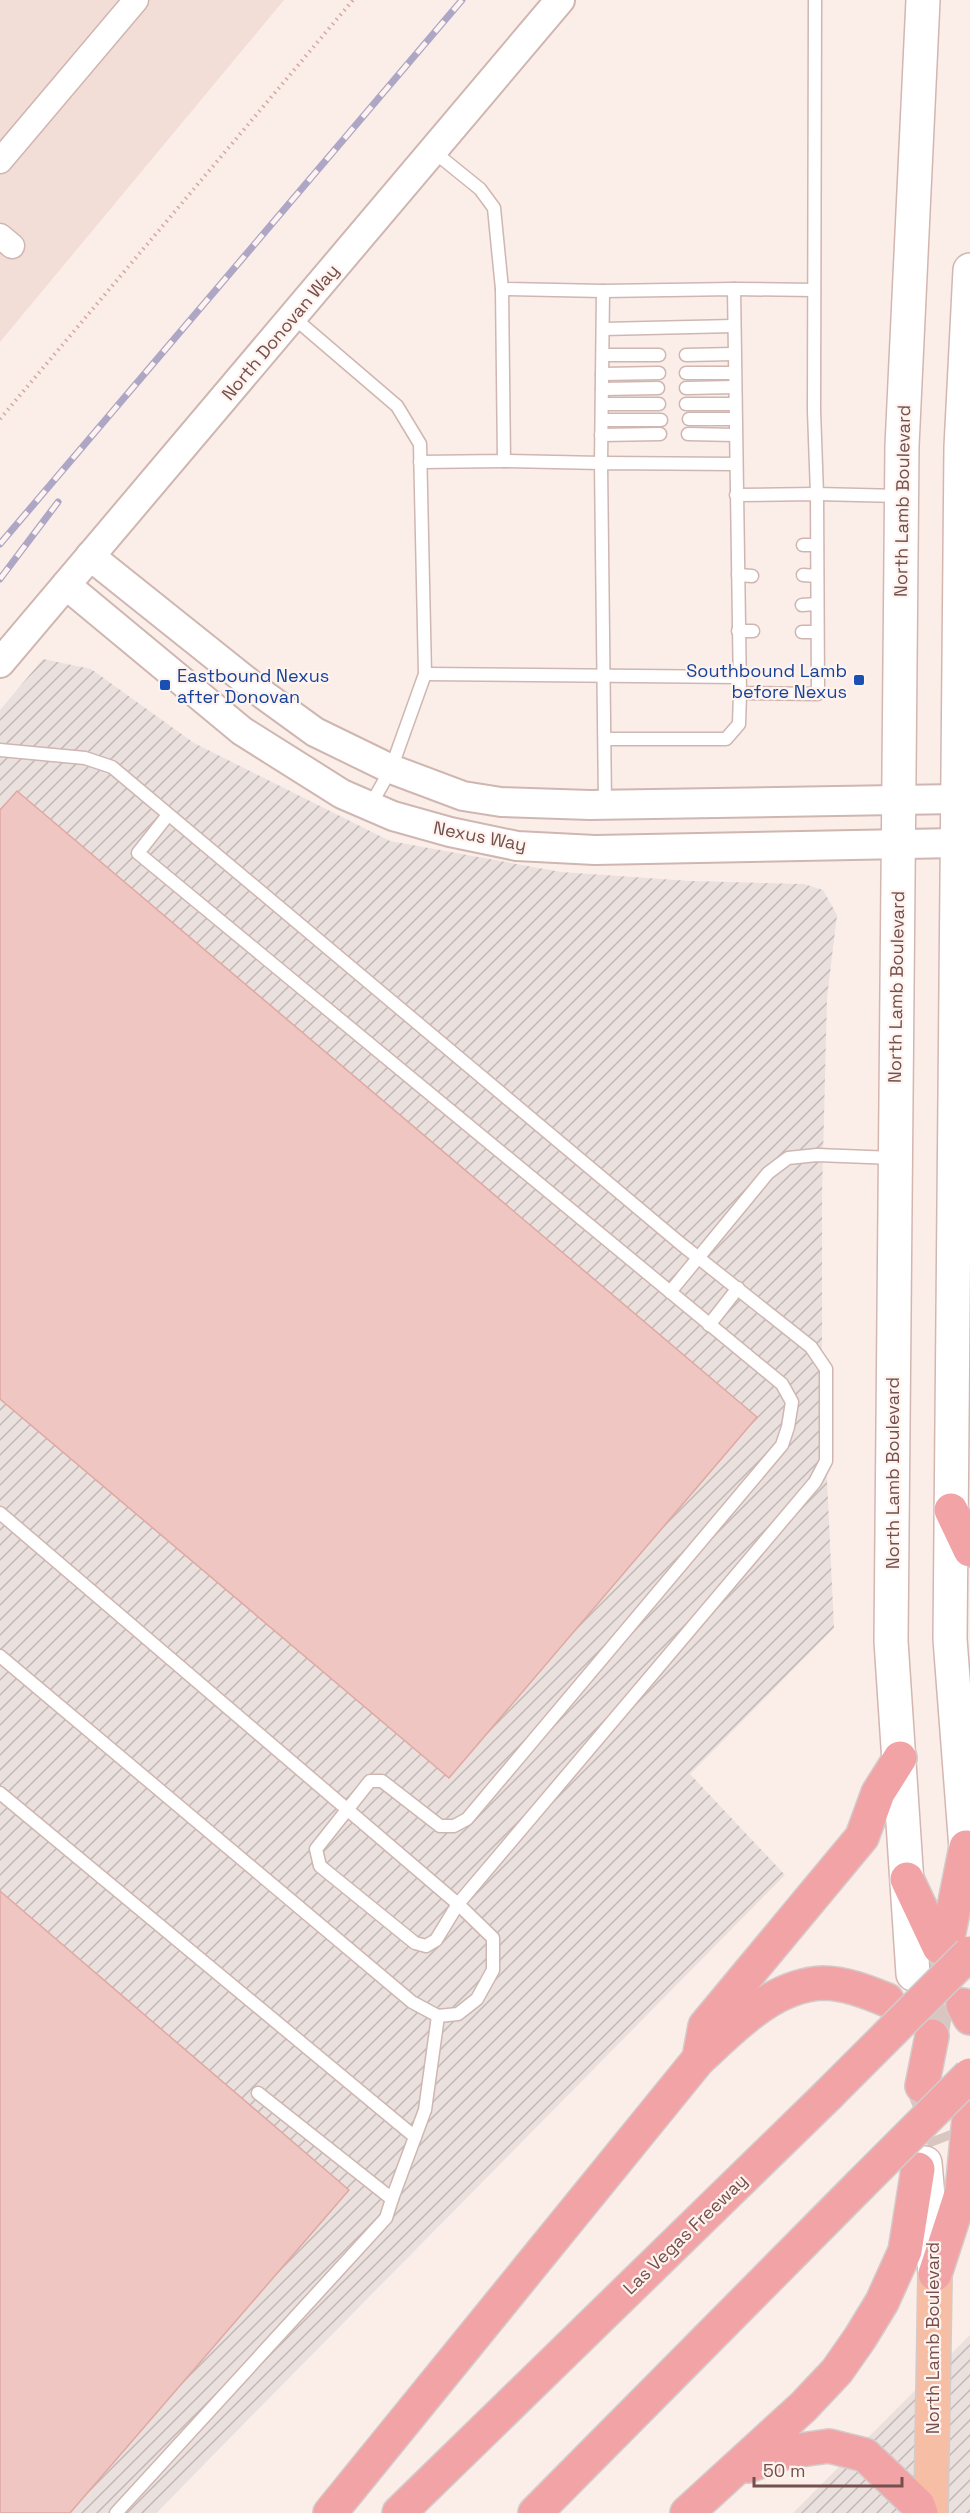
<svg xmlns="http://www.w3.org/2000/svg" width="970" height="2513" font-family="'Space Grotesk',sans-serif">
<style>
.residential{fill:#f3ded7}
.industrial{fill:url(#industrial-furrows)}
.building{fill:#efc6c1;stroke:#e1a8a2;stroke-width:1.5}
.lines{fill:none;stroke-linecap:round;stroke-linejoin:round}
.motorway-tunnel{stroke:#d9c6c1;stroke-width:33;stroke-dasharray:33 16;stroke-linecap:butt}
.service-casing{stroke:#cfb6b1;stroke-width:15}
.minor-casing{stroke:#cfb6b1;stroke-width:27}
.tertiary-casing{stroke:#cfb6b1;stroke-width:32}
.secondary-casing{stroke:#d4b6b1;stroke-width:36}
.primary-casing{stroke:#d5caca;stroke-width:36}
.motorway-casing{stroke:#d5caca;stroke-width:36}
.path{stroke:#d5a8a4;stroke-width:4;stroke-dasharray:1.5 4.5;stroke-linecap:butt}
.service{stroke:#fff;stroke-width:12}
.minor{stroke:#fff;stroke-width:24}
.tertiary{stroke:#fff;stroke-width:28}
.secondary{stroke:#fff;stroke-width:33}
.primary{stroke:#f6bfa5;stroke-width:33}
.motorway{stroke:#f2a3a6;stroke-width:33}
.rail-casing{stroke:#aea6c5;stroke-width:7}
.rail{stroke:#fef3ee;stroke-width:4.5;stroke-dasharray:14;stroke-linecap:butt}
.motorway-bridge-casing{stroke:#d5caca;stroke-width:36;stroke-linecap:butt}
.motorway-bridge{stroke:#f2a3a6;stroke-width:33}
.transit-dot{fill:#1a4fb4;stroke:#fef3ee;stroke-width:2}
.labels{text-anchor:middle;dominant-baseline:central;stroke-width:4.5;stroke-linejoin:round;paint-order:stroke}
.street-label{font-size:18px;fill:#744f4d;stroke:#fef3ee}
.transit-label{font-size:18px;fill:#164399;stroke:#fef3ee;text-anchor:end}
</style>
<defs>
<pattern id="industrial-furrows" width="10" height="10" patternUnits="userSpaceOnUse" patternTransform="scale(1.5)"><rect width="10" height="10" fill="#eae0de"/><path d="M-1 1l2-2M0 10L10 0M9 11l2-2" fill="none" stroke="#c2b8b6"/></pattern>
</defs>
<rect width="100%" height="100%" fill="#fbeee8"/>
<path class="residential" d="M0,0H284L0,342Z"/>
<g class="industrial">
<path d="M43,659L91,669L194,743L390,841L561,872L690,881L804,884L823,890L837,915L827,997L822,1196V1375L834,1628L690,1774L785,1875L156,2513H0V710Z"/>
<path d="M970,2335V2513H793Z"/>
</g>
<g class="building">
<path d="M17,791L757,1417L449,1778L0,1399V810Z"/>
<path d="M0,1891L349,2190L70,2513H0Z"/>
</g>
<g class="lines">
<g class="motorway-tunnel">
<path d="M932,2036L943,1965"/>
<path d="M923,2088L944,2142"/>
</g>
<defs>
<g id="service">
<path d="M815,0L814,411L817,494L900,496"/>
<path d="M433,151L480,189L494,208L502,289L603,291L734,289L740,693L818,694L817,494L736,495"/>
<path d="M734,289L814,290"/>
<path d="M293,317L397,406L420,444L425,674L391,769L370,806"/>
<path d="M603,329L734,326"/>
<path d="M603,355H659"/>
<path d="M686,355L734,354"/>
<path d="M686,373H734"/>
<path d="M602,374L659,373"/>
<path d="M686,388L735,387"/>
<path d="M602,389L658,388"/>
<path d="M602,404H659"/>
<path d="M686,404H735"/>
<path d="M689,419H735"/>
<path d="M602,420H661"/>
<path d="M688,434L735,435"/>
<path d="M601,435L660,434"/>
<path d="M504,461L601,463L603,291"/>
<path d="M420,462L504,461L502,289"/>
<path d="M803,545H817"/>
<path d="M738,575L752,576"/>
<path d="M803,575L817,576"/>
<path d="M802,605L817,604"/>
<path d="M738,631H753"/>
<path d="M802,632H817"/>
<path d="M425,674L739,677"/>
<path d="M605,739H726L739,724L740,693"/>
<path d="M0,750L85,758L112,767L681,1244L811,1347L826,1369V1461L815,1482L458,1904L436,1940L426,1946L415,1943L320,1866L316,1849L370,1781H382L440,1826H454L467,1819L782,1445L788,1427L792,1402L782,1384L138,853L168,815"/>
<path d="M605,805L601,463L736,464"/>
<path d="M670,1292L768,1173L788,1158L817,1155L894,1158"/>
<path d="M709,1325L738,1288"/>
<path d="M0,1513L458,1904L493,1938V1970L477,1999L458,2014L438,2016L412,2002L0,1656"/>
<path d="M0,1793L415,2137"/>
<path d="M392,2199L425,2110L438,2016"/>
<path d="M116,2513L386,2218L392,2199L258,2093"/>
</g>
<g id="minor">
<path d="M0,161L136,0"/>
<path d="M0,236L12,246"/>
</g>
<g id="tertiary">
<path d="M90,556L264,695L315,732L391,769L463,796L501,802L590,805L957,799"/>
<path d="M66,585L242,731L342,794L393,816L450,832L517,846L595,850L957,843"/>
<path d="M0,663L560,0"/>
</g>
<g id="secondary">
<path d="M968,1875L950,1639L961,447L970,270"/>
<path d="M913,1974L891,1641L902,446L923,0"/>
<path d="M925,2163L935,2274"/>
</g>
<path id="primary" d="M931,2513L935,2274"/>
<g id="motorway">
<path d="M951,1510L970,1550"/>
<path d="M907,1879L939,1947"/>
<path d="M948,1937L966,1847"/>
<path d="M963,2005L970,2018"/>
<path d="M700,2053L705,2026L862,1837L878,1793L900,1758"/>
<path d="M922,2086L932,2036"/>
<path d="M935,2274L962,2191L969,2118"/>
<path d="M748,2466L786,2452L829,2446L865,2455L918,2505L921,2513"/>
<path d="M330,2513L698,2060C733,2028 772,1985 823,1983C845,1983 867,1992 887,2000"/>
<path d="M399,2513L828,2095"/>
<path d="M535,2513L860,2185"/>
<path d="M687,2513L803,2407L837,2371L860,2338L882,2302L905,2251L918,2169"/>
</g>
</defs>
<use href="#service" class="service-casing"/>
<use href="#minor" class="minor-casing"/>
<use href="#tertiary" class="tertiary-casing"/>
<use href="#secondary" class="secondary-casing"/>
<use href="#primary" class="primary-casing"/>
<use href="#motorway" class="motorway-casing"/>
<path class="path" d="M0,419L353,0"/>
<use href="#service" class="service"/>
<use href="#minor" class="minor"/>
<use href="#tertiary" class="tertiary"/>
<use href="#secondary" class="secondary"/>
<use href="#primary" class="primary"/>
<use href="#motorway" class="motorway"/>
<defs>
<g id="rail">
<path d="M0,544L462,0"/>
<path d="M0,579L58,502"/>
</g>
</defs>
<use href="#rail" class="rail-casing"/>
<use href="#rail" class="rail"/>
<defs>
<g id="motorway-bridge">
<path d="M828,2095L970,1953"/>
<path d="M860,2185L970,2075"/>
</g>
</defs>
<use href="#motorway-bridge" class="motorway-bridge-casing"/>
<use href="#motorway-bridge" class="motorway-bridge"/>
</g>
<g class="transit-dot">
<rect x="853" y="674" width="12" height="12" rx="3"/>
<rect x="159" y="679" width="12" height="12" rx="3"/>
</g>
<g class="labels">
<g class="street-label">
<text transform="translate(280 332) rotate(-50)">North Donovan Way</text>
<text transform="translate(902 501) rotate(-89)">North Lamb Boulevard</text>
<text transform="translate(480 836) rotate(11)">Nexus Way</text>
<text transform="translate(896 987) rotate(-89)">North Lamb Boulevard</text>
<text transform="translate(892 1473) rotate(-90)">North Lamb Boulevard</text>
<text transform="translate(685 2234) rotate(-44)">Las Vegas Freeway</text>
<text transform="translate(932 2338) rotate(-90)">North Lamb Boulevard</text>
</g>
<g class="transit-label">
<text x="847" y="670">Southbound Lamb<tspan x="847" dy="21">before Nexus</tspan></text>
<text x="177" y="675" text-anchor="start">Eastbound Nexus<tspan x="177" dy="21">after Donovan</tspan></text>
</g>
</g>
<path d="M754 2477v9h148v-9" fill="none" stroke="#744f4d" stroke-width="3"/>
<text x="763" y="2477" font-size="18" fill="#744f4d" stroke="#fef3ee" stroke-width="4.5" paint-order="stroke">50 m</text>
</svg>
